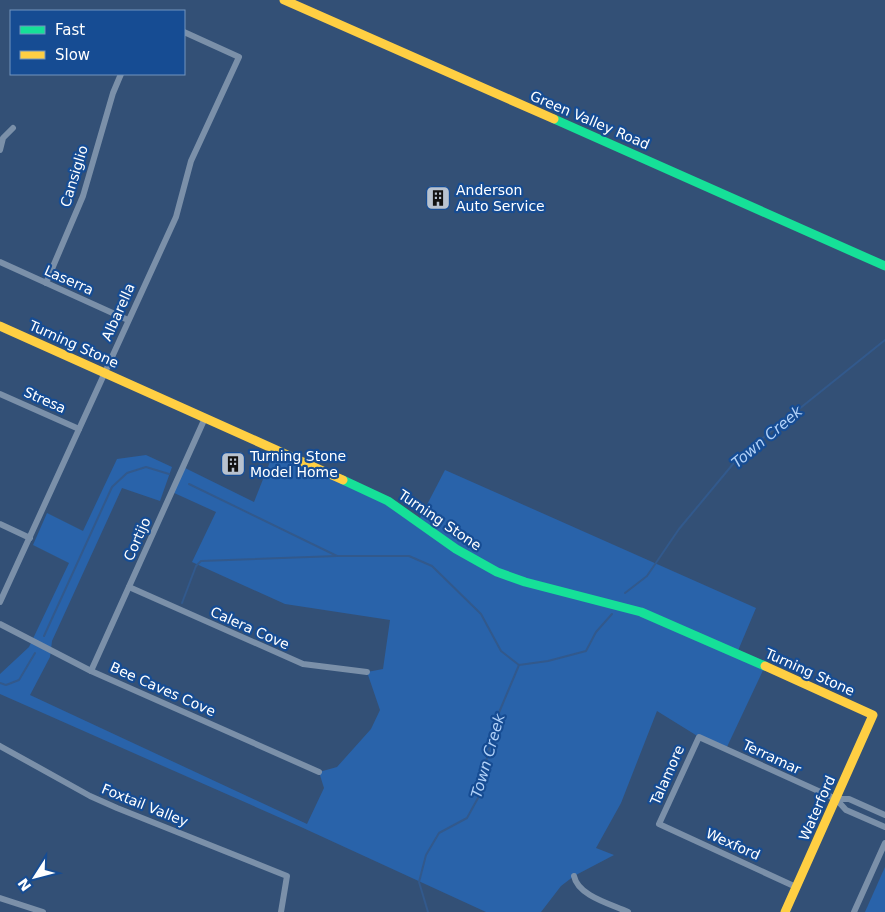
<svg xmlns="http://www.w3.org/2000/svg" width="885" height="912" font-family="'DejaVu Sans',sans-serif">
<style>
.green{fill:#2963aa}
.lines{fill:none;stroke-linecap:round;stroke-linejoin:round}
.stream{stroke:#32598c;stroke-width:2}
.street{stroke:#7b90a9;stroke-width:6}
.fast{stroke:#16e098;stroke-width:9}
.slow{stroke:#ffcf43;stroke-width:9}
.labels{text-anchor:middle;dominant-baseline:central;stroke-width:4.5;stroke-linejoin:round;paint-order:stroke}
.street-label{font-size:14px;fill:#fff;stroke:#164c93}
.poi-label{font-size:14px;fill:#fff;stroke:#164c93;text-anchor:start}
.water-label{font-size:15px;font-style:italic;fill:#b1d1f8;stroke:#164c93}
</style>
<rect width="100%" height="100%" fill="#335076"/>
<g class="green">
<path d="M275,449L366,490L418,522L445,470L756,608L737,653L765,666L726,749L699,737L657,711L621,803L596,848L614,855L574,876L561,886L541,912H486L301,827L0,694V674L29,647L69,563L33,545L47,513L83,531L117,459L146,455L172,467L160,501L122,488L52,641L50,657L30,695L307,824L324,788L319,772L337,767L371,729L380,710L367,672L383,669L390,620L285,604L192,562L216,512L172,492L183,467L254,502Z"/>
<path d="M885,867V912H865Z"/>
</g>
<g class="lines">
<g class="stream">
<path d="M189,484L337,556H409L432,566L481,614L501,651L519,665"/>
<path d="M625,593L647,576L679,529L738,458L885,340"/>
<path d="M182,603L196,566L201,561L337,556"/>
<path d="M44,636L112,487L127,473L146,467L169,474"/>
<path d="M0,683L6,685L19,680L35,653"/>
<path d="M428,912L419,882L426,855L439,833L467,818L478,798L495,722L519,665L548,661L586,651L596,632L612,614"/>
</g>
<g class="street">
<path d="M0,150L3,138L13,128"/>
<path d="M0,262L128,320"/>
<path d="M46,283L83,196L113,93L121,74"/>
<path d="M0,394L79,429"/>
<path d="M0,524L30,538"/>
<path d="M129,587L303,664L367,672"/>
<path d="M0,602L176,217L191,161L239,57L184,32"/>
<path d="M0,624L91,671L319,772"/>
<path d="M91,671L205,418"/>
<path d="M0,746L90,796L117,808L287,876L281,912"/>
<path d="M836,799H849L885,815"/>
<path d="M574,876C578,896 611,904 628,912"/>
<path d="M796,887L659,824L699,737L836,799L846,810L885,827"/>
<path d="M0,898L43,912"/>
<path d="M854,912L885,843"/>
</g>
<g class="fast">
<path d="M554,119L885,266"/>
<path d="M343,480L388,501L456,549L497,572L525,582L641,612L765,666"/>
</g>
<g class="slow">
<path d="M284,0L554,119"/>
<path d="M0,326L343,480"/>
<path d="M765,666L873,715L785,912"/>
</g>
</g>
<defs>
<symbol id="building-square" viewBox="-11 -11 22 22"><rect x="-9" y="-9" width="18" height="18" rx="4" fill="#b8c2cf" stroke="#164c93"/><path d="M-4-6H4V6H1V3H-1V6H-4ZM-2.5-4.3h1.7v1.8h-1.7ZM.8-4.3h1.7v1.8H.8ZM-2.5-1h1.7V.8h-1.7ZM.8-1h1.7V.8H.8Z" fill="#111"/></symbol>
</defs>
<g fill-rule="evenodd">
<use href="#building-square" x="424" y="184" width="28" height="28"/>
<use href="#building-square" x="219" y="450" width="28" height="28"/>
</g>
<g class="labels">
<g class="street-label">
<text transform="translate(590 120) rotate(23)">Green Valley Road</text>
<text transform="translate(74 176) rotate(-73)">Cansiglio</text>
<text transform="translate(69 280) rotate(24)">Laserra</text>
<text transform="translate(118 312) rotate(-66)">Albarella</text>
<text transform="translate(74 344) rotate(24)">Turning Stone</text>
<text transform="translate(45 400) rotate(24)">Stresa</text>
<text transform="translate(440 520) rotate(34)">Turning Stone</text>
<text transform="translate(137 539) rotate(-66)">Cortijo</text>
<text transform="translate(250 628) rotate(24)">Calera Cove</text>
<text transform="translate(810 672) rotate(24)">Turning Stone</text>
<text transform="translate(163 689) rotate(24)">Bee Caves Cove</text>
<text transform="translate(772 757) rotate(25)">Terramar</text>
<text transform="translate(667 775) rotate(-66)">Talamore</text>
<text transform="translate(145 805) rotate(22)">Foxtail Valley</text>
<text transform="translate(817 808) rotate(-66)">Waterford</text>
<text transform="translate(733 844) rotate(24)">Wexford</text>
</g>
<g class="poi-label">
<text x="456" y="190">Anderson<tspan x="456" dy="16">Auto Service</tspan></text>
<text x="250" y="456">Turning Stone<tspan x="250" dy="16">Model Home</tspan></text>
</g>
<g class="water-label">
<text transform="translate(767 437) rotate(-40)">Town Creek</text>
<text transform="translate(488 756) rotate(-74)">Town Creek</text>
</g>
</g>
<rect x="10" y="10" width="175" height="65" fill="#164c93" stroke="#7394be"/>
<rect x="20" y="26" width="25" height="8" fill="#16e098" stroke="#7394be"/>
<text x="55" y="35" font-size="15" fill="#ffffff">Fast</text>
<rect x="20" y="51" width="25" height="8" fill="#ffcf43" stroke="#7394be"/>
<text x="55" y="60" font-size="15" fill="#ffffff">Slow</text>
<g transform="translate(35 877) rotate(234)" stroke="#164c93" stroke-width="4" paint-order="stroke">
<path d="M0-4L9 19L0 12L-9 19Z" fill="#ffffff"/>
<text y="-8" font-size="14" font-weight="bold" text-anchor="middle" fill="#ffffff">N</text>
</g>
</svg>
